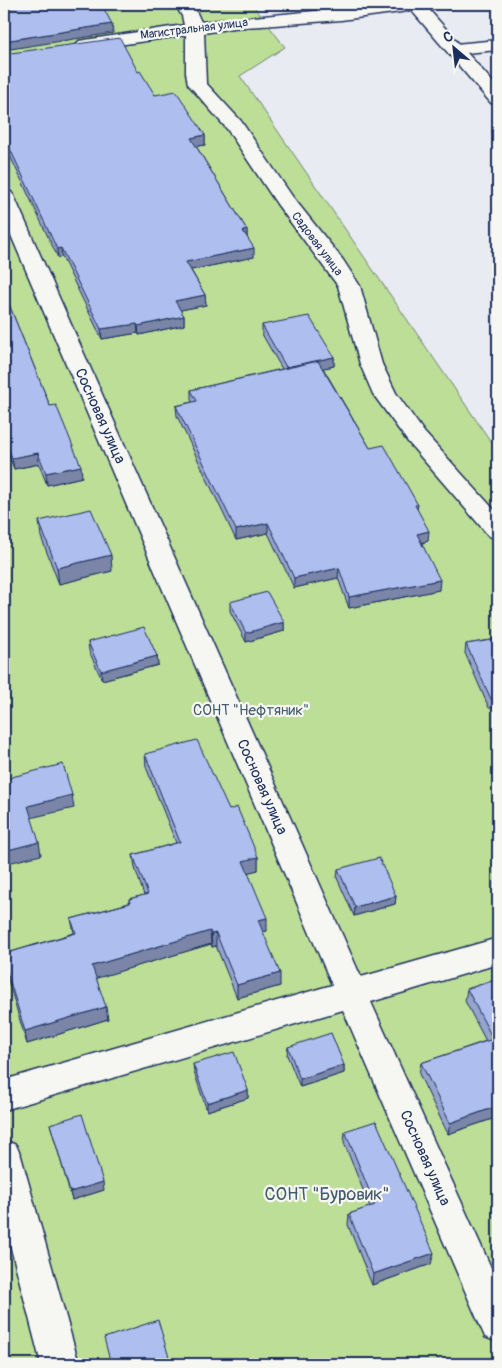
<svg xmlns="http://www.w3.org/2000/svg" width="502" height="1368" font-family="Pangolin,sans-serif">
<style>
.green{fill:#bcde97;stroke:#6c867a}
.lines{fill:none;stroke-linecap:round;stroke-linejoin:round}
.street-casing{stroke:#1b2f5e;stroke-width:3}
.secondary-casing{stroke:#1b2f5e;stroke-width:3}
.street{fill:#f6f6f2;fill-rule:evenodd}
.secondary{fill:#f6f6f2;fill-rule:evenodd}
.wall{fill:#96a3cd;stroke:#1b2f5e}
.shaded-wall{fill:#7a85a7;stroke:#1b2f5e}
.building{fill:#aebeee;stroke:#1b2f5e}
.labels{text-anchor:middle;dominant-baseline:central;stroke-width:4.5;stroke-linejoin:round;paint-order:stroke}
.far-street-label{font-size:12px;fill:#1b2f5e;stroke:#f6f6f2}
.street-label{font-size:15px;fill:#1b2f5e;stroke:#f6f6f2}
.park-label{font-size:15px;fill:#435b6c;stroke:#f6f6f2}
.near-park-label{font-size:18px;fill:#435b6c;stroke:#f6f6f2}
</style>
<rect width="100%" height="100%" fill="#e8ebf1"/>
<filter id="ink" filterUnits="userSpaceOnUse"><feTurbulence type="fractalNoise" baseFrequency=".02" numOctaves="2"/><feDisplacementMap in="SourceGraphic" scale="10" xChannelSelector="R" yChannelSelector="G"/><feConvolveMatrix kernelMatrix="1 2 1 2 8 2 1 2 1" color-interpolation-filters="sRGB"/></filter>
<g filter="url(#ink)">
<path class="green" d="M4,4H252L285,47L240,76L498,452V1364H4Z"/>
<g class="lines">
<defs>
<g id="street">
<path d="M175,4H193L201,22L386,4L425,5L422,9L416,10L341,20L233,28L204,33L206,83L241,121L292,196L343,260L360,286L382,364L396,393L424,432L498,514V539L489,536L408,442L373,394L360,364L338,286L277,204L227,129L188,84L186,73V35L85,50L79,49L76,45L79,41L85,40L184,25L182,16Z"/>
<path d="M498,40V50L455,54L449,53L446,49L449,45L455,44Z"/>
<path d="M4,190L11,192L14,196L361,977L498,938V964L371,1002L498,1283V1342L485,1337L343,1010L4,1110V1080L332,985L4,219Z"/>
<path d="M4,1140L16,1145L21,1156L79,1364H41L4,1221Z"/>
</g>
<path id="secondary" d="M406,4H424L498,88V105L491,103Z"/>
</defs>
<use href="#street" class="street-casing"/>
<use href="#secondary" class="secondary-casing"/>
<use href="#street" class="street"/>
<use href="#secondary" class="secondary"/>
</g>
<g class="wall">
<path d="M4,54L138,72L155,95L205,135V145L196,146L247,230V237L254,257L191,270L205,295L206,305L180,310L184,316V325L139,335L138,333L102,339L62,257L58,258L4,143Z"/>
<path d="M4,292L50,406L82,477L47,485L39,464L14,469L4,443Z"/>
<path d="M262,325L334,357V366L323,368L370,448L418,505L417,510L428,541L422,543L439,590L349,608L338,578L294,588L268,533L236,540L177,416L176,406L192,402L191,400V390L282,369L262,334Z"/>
<path d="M39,521L112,571L59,584L41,537Z"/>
<path d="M230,602L284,622V631L246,642L230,611Z"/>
<path d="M498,639V707L489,708L465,653L466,644Z"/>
<path d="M88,642L157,656L158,665L102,680L89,651Z"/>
<path d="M145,754L229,810L258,857V870L248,872L267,931L263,932L280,986L237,998L216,946L212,947L211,944L96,978L108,1019L27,1044L4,967V954L74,933L71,919L129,903V899L144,895L135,868L133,855L176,843L146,767Z"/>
<path d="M338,869L396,896L395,904L354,916L337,878Z"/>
<path d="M498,979V1117L448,1134L419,1074L421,1063L486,1041L465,1001L467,989Z"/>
<path d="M288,1047L344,1065V1073L300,1087L287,1055Z"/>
<path d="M193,1064L248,1090V1098L207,1111L194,1072Z"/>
<path d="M50,1124L104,1190L72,1200L52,1131Z"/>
<path d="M345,1131L431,1264L372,1285L348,1225L349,1214L370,1207L344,1143Z"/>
</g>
<g class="shaded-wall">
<path d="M112,24L113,33L4,50V41Z"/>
<path d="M205,135V145L191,147V138Z"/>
<path d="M247,230V239L243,231Z"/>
<path d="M61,248L62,257L58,258L57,249Z"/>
<path d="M254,248V257L186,271V262Z"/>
<path d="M205,295L206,305L176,311L175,301Z"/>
<path d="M184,316V325L139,335L138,326Z"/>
<path d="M137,324L138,333L102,339L101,329Z"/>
<path d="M334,357V366L286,376V367Z"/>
<path d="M38,453L39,464L14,469L12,458Z"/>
<path d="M81,466L82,477L47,485L46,473Z"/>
<path d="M268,523V533L236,540V530Z"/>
<path d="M429,531L428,541L416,544L417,534Z"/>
<path d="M111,555L112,571L59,584L57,568Z"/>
<path d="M339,568L338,578L294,588V578Z"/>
<path d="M440,580L439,590L349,608V597Z"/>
<path d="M284,622V631L246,642V633Z"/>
<path d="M157,656L158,665L102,680L101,671Z"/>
<path d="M72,795L74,808L30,818L28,806Z"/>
<path d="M39,842L41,855L4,864V851Z"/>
<path d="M258,857V870L243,874V861Z"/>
<path d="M396,896L395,904L354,916L355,907Z"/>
<path d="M267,918V931L258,933V920Z"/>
<path d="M210,931L211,944L94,979L92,966Z"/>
<path d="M216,933V946L212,947L211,934Z"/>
<path d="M280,973V986L237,998V985Z"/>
<path d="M106,1007L108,1019L27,1044L25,1031Z"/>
<path d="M344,1065V1073L300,1087V1079Z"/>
<path d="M248,1090V1098L207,1111V1103Z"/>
<path d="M498,1106V1117L448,1134L450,1123Z"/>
<path d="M103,1182L104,1190L72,1200L70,1192Z"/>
<path d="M434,1253L431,1264L372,1285L373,1274Z"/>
</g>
<g class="building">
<path d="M4,4H97L99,8L103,7L112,24L4,41Z"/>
<path d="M120,38L138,72L140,71L155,95L176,91L205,135L191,138L247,230L243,231L254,248L186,262L205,295L175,301L184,316L138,326L137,324L101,329L61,248L57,249L4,136V54Z"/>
<path d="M4,292L50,406L56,405L81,466L46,473L38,453L12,458L4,436Z"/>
<path d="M309,316L334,357L286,367L262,325Z"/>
<path d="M318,361L370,448L384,445L418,505H415L429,531L417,534L440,580L349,597L339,568L294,578L268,523L236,530L176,406L197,401L191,390Z"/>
<path d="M91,509L111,555L57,568L39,521Z"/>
<path d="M267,592L284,622L246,633L230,602Z"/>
<path d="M144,627L157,656L101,671L88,642Z"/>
<path d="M498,639V698L491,699L466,644Z"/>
<path d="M197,740L229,810L237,807L258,857L243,861L267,918L258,920L280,973L237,985L216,933L211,934L210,931L92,966L106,1007L25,1031L4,962V954L76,933L71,919L130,903L129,899L148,894L133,855L180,842L145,754Z"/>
<path d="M63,764L72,795L28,806L39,842L4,851V779Z"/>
<path d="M379,858L396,896L355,907L338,869Z"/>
<path d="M498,979V1106L450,1123L421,1063L493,1039L467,989Z"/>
<path d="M331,1033L344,1065L300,1079L288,1047Z"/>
<path d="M234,1052L248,1090L207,1103L193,1064Z"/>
<path d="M82,1114L103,1182L70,1192L50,1124Z"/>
<path d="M376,1121L434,1253L373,1274L349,1214L375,1205L345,1131Z"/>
<path d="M158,1320L171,1364H111L104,1338Z"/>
</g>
</g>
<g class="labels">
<g class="far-street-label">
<text transform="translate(194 29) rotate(-7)">Магистральная улица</text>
<text transform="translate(317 244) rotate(53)">Садовая улица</text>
</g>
<g class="street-label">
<text transform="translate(100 416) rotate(66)">Сосновая улица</text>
<text transform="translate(262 787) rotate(66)">Сосновая улица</text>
<text transform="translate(425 1158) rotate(66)">Сосновая улица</text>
</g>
<g class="park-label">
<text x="251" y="710">СОНТ "Нефтяник"</text>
</g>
<g class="near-park-label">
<text x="327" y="1194">СОНТ "Буровик"</text>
</g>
</g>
<rect width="502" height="1368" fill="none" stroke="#f6f6f2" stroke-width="20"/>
<rect x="10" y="10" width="482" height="1348" fill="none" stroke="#1b2f5e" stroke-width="2" filter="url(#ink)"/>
<g transform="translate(454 48) rotate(332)" stroke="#f6f6f2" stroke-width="4" paint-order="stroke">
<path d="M0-4L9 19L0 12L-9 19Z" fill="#1b2f5e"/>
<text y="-8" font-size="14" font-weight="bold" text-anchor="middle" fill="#1b2f5e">С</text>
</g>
</svg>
